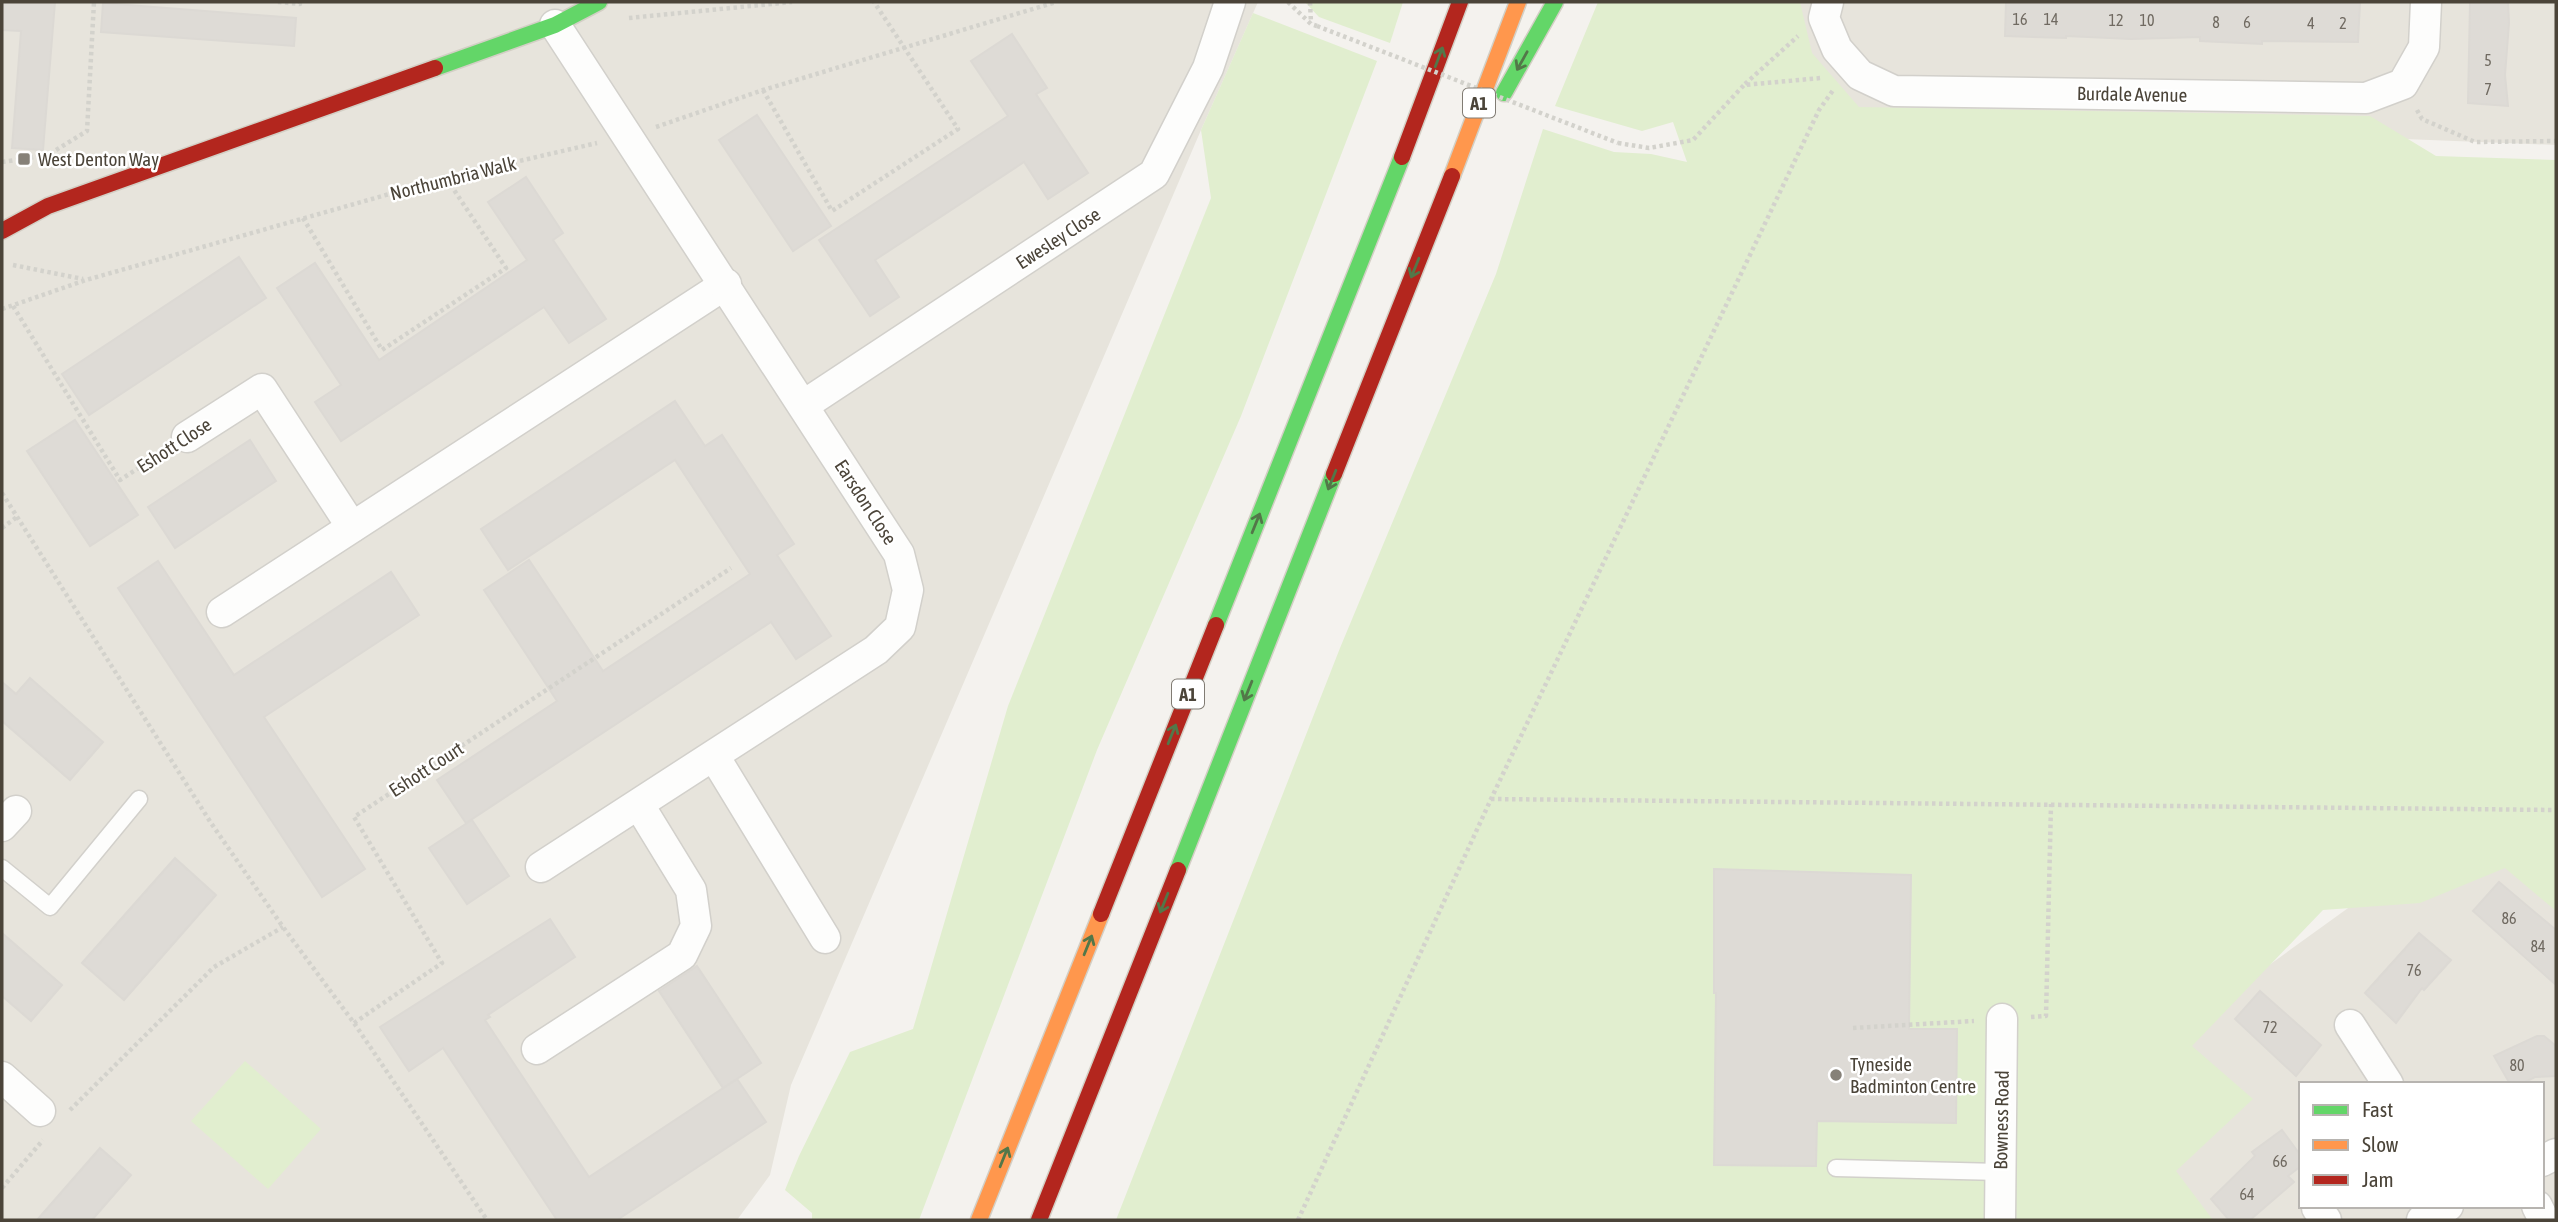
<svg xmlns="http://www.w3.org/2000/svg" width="2558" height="1222" font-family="'Asap Condensed',sans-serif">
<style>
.residential{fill:#e7e4dc;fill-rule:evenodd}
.green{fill:#e1eecf}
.building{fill:#dedbd6;stroke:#dcd9d4;stroke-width:2}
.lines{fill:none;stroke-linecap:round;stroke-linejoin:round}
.lane-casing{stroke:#d2d0cb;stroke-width:19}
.street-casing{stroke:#d2d0cb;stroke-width:33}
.fast-casing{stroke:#d3cfc5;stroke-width:19}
.slow-casing{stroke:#d3cfc5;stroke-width:19}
.jam-casing{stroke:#d3cfc5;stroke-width:19}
.path{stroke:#d3d2cc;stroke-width:4.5;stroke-dasharray:3.5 3.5;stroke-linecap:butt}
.lane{stroke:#fdfdfc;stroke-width:16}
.street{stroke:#fdfdfc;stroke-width:30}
.fast{stroke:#63d668;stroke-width:16}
.slow{stroke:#ff974d;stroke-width:16}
.jam{stroke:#b3261e;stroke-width:16}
.path-bridge{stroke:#d3d2cc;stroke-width:4.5;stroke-dasharray:3.5 3.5;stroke-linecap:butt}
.oneway{stroke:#537749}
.poi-dot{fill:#868178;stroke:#fff;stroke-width:2.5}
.labels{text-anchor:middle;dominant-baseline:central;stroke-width:5;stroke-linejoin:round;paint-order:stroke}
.number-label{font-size:16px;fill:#706a61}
.shield{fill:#fff;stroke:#817c74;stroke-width:2}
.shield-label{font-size:18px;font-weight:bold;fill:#4b4439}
.street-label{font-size:19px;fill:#4b4439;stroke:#fff}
.poi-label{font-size:19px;fill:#4b4439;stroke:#fff;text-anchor:start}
</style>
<rect width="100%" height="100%" fill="#f4f2ee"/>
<g class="residential">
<path d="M2,2H1258L1201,130L791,1085L770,1175L737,1220H2Z"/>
<path d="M1792,2H2556V145L1747,113Z"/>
<path d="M2556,852V1220H1972L2165,1040L2419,857ZM2301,1084H2542V1206H2301Z"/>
</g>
<g class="green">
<path d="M1305,2H1403L1390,43L1319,17Z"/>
<path d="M1598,2H1800L1812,53L1859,107L2370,116L2436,156L2556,160V911L2505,868L2420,903L2323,910L2192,1046L2253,1099L2176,1171L2213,1220H1116L1340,648L1496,274L1543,129L1614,152L1651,154L1687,162L1673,122L1642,131L1555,106Z"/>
<path d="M1253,13L1377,61L1241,416L1097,750L919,1220H812V1213L785,1190L799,1156L850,1052L913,1029L1008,706L1211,198L1201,130Z"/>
<path d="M245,1061L321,1129L268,1189L191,1121Z"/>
</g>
<g class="building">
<path d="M2,2H55L43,150L12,148L21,31L2,30Z"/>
<path d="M2006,2H2258L2360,3L2358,42L2262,41V44L2200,41V37L2131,39L2066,36V38L2005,36Z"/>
<path d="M2470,2H2508L2509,23L2505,75L2508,106L2468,103Z"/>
<path d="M103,3L296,18L294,46L101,32Z"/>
<path d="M1012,34L1047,88L1036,94L1088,173L1048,199L1024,162L875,260L899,297L870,316L819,240L1008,116L971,61Z"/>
<path d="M757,115L831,226L793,251L719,140Z"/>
<path d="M526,177L563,233L553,240L606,319L569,343L544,307L341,441L315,402L341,385L277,288L315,263L379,360L527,260L488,202Z"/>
<path d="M239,257L266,298L89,415L62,374Z"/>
<path d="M675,401L705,446L722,435L794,544L777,555L831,636L796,659L771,622L466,823L437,780L557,701L484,590L529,560L603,671L750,574L675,460L508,570L481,529Z"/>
<path d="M75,420L138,515L90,546L27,451Z"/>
<path d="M250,440L276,481L175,548L148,507Z"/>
<path d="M158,561L234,675L391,572L419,615L264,717L365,869L322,897L118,588Z"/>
<path d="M30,678L103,742L70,780L2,721V682L16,694Z"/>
<path d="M472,820L509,876L467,904L429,848Z"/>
<path d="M175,858L216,895L124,1000L82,963Z"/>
<path d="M1714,869L1911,875L1909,1029H1957L1956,1123L1817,1121L1816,1166L1714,1165L1716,993H1714Z"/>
<path d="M2499,882L2556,930V985L2473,911Z"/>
<path d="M550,919L575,957L488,1015L490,1017L485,1020L589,1177L737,1079L766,1122L617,1220H557L443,1048L409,1071L380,1027Z"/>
<path d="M2,933L62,985L31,1021L2,996Z"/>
<path d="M2419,933L2451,960L2424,990L2422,988L2396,1023L2365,993Z"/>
<path d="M697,966L761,1063L723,1088L659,991Z"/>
<path d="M2260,991L2321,1045L2296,1076L2235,1019Z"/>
<path d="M2537,1036H2544L2556,1046V1076L2535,1077L2521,1084H2510L2494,1056Z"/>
<path d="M2282,1130L2301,1156V1166L2288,1176L2294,1182L2250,1220H2229L2211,1199L2255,1156L2252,1152Z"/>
<path d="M100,1148L131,1175L92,1220H37Z"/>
</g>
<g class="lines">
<defs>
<g id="lane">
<path d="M2,868L50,907L139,799"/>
<path d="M1836,1168L2000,1172"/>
</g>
<g id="street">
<path d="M1828,2L1824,18L1837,49L1860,75L1894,91L2366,98L2403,84L2424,47L2426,2"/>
<path d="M804,405L1154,174L1208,68L1230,2"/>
<path d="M187,437L262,389L352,527"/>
<path d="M222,612L726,284"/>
<path d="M714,756L825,938"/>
<path d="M2,826L16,811"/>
<path d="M541,867L876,650L900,627L908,590L899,554L555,25"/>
<path d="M2350,1025L2388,1084"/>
<path d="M537,1049L682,955L696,926L691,890L639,805"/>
<path d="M2,1077L40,1111"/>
<path d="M2542,1161L2556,1154"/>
<path d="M2537,1206L2544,1220"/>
<path d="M2317,1208L2326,1220"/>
<path d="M2000,1220L2002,1019"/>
<path d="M2422,1220L2448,1206"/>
</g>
<g id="fast">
<path d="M435,68L555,25L599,2"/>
<path d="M1504,93L1555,2"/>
<path d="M1216,625L1402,157"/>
<path d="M1178,870L1334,474"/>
</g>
<g id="slow">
<path d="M1452,176L1518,2"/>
<path d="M979,1220L1101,914"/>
</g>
<g id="jam">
<path d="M1402,157L1460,2"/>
<path d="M2,231L48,206L435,68"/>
<path d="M1334,474L1452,176"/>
<path d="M1101,914L1216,625"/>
<path d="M1039,1220L1178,870"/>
</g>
</defs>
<use href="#lane" class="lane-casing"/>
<use href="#street" class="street-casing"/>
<use href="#fast" class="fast-casing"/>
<use href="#slow" class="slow-casing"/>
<use href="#jam" class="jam-casing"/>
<g class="path">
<path d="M278,2L300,4V2"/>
<path d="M1288,2L1311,24L1317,26"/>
<path d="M1310,2L1311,23"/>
<path d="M629,18L792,2"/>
<path d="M1745,84L1798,36"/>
<path d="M763,90L832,211L958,129L874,2"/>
<path d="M2417,110L2422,119L2475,142L2556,141"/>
<path d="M656,127L763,90L1056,2"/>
<path d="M1618,143L1649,148L1693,140L1744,85L1821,78"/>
<path d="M2,162L48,155L87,131L94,2"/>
<path d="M303,218L382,350L506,268L446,178"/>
<path d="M13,265L83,279"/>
<path d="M13,306L120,480L162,453"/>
<path d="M2,309L86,280L446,178L597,143"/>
<path d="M2,493L211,823L283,927L354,1023L487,1220"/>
<path d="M2,528L17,517"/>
<path d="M1491,799L2556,810"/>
<path d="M2031,1017L2046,1016L2051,804"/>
<path d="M354,1023L442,963L354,817L731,568"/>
<path d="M1853,1028L1974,1021"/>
<path d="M70,1110L214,967L283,927"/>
<path d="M2,1188L43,1140"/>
<path d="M1298,1220L1491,799L1819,110L1834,89"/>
</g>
<use href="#lane" class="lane"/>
<use href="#street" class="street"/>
<use href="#fast" class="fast"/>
<use href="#slow" class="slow"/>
<use href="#jam" class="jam"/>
<path class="path-bridge" d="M1317,26L1618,143"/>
</g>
<defs><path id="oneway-shaft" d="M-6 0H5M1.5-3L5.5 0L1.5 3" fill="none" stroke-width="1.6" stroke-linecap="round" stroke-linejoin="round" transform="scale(1.75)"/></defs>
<g class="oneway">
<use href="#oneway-shaft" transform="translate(1439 57) rotate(-69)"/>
<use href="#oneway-shaft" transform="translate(1522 61) rotate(119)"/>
<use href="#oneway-shaft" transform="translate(1415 268) rotate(112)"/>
<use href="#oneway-shaft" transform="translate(1332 480) rotate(112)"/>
<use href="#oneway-shaft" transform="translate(1256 523) rotate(-68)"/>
<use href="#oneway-shaft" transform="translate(1248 691) rotate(112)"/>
<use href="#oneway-shaft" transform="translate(1172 734) rotate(-68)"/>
<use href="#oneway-shaft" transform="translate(1164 903) rotate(112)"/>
<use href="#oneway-shaft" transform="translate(1088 945) rotate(-68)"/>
<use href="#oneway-shaft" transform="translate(1004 1157) rotate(-68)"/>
</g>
<g class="poi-dot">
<rect x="17" y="152" width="14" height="14" rx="3.5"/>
<circle cx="1836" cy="1075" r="7"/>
</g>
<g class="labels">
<g class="number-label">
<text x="2020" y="19">16</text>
<text x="2051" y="19">14</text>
<text x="2116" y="20">12</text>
<text x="2147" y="20">10</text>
<text x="2216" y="22">8</text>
<text x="2247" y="22">6</text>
<text x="2311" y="23">4</text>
<text x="2343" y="23">2</text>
<text x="2488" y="60">5</text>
<text x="2488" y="89">7</text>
<text x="2509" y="918">86</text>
<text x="2538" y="946">84</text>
<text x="2414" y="970">76</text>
<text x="2270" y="1027">72</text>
<text x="2517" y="1065">80</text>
<text x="2280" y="1161">66</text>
<text x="2247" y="1194">64</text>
</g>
<g class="shield">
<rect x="1463" y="88.5" width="32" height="29" rx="5"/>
<rect x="1172" y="679.5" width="32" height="29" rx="5"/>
</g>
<g class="shield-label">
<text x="1479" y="103">A1</text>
<text x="1188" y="694">A1</text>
</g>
<g class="street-label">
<text transform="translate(2132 94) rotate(1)">Burdale Avenue</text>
<text transform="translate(453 178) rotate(-14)">Northumbria Walk</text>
<text transform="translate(1058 238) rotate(-33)">Ewesley Close</text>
<text transform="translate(174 445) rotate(-33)">Eshott Close</text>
<text transform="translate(866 502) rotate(57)">Earsdon Close</text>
<text transform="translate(426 769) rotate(-33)">Eshott Court</text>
<text transform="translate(2001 1120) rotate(-89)">Bowness Road</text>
</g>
<g class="poi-label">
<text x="38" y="159">West Denton Way</text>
<text x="1850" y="1064">Tyneside<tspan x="1850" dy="22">Badminton Centre</tspan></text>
</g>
</g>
<rect width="2558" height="1222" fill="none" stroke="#4b4439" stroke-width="7"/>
<rect x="2299" y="1082" width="245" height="126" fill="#ffffff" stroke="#b7b4b0" stroke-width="2"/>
<rect x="2313" y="1105" width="35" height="10" fill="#63d668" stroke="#b7b4b0" stroke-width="2"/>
<text x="2362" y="1117" font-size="21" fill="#4b4439">Fast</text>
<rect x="2313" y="1140" width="35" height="10" fill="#ff974d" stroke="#b7b4b0" stroke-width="2"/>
<text x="2362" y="1152" font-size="21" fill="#4b4439">Slow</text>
<rect x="2313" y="1175" width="35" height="10" fill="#b3261e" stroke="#b7b4b0" stroke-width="2"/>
<text x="2362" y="1187" font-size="21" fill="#4b4439">Jam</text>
</svg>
